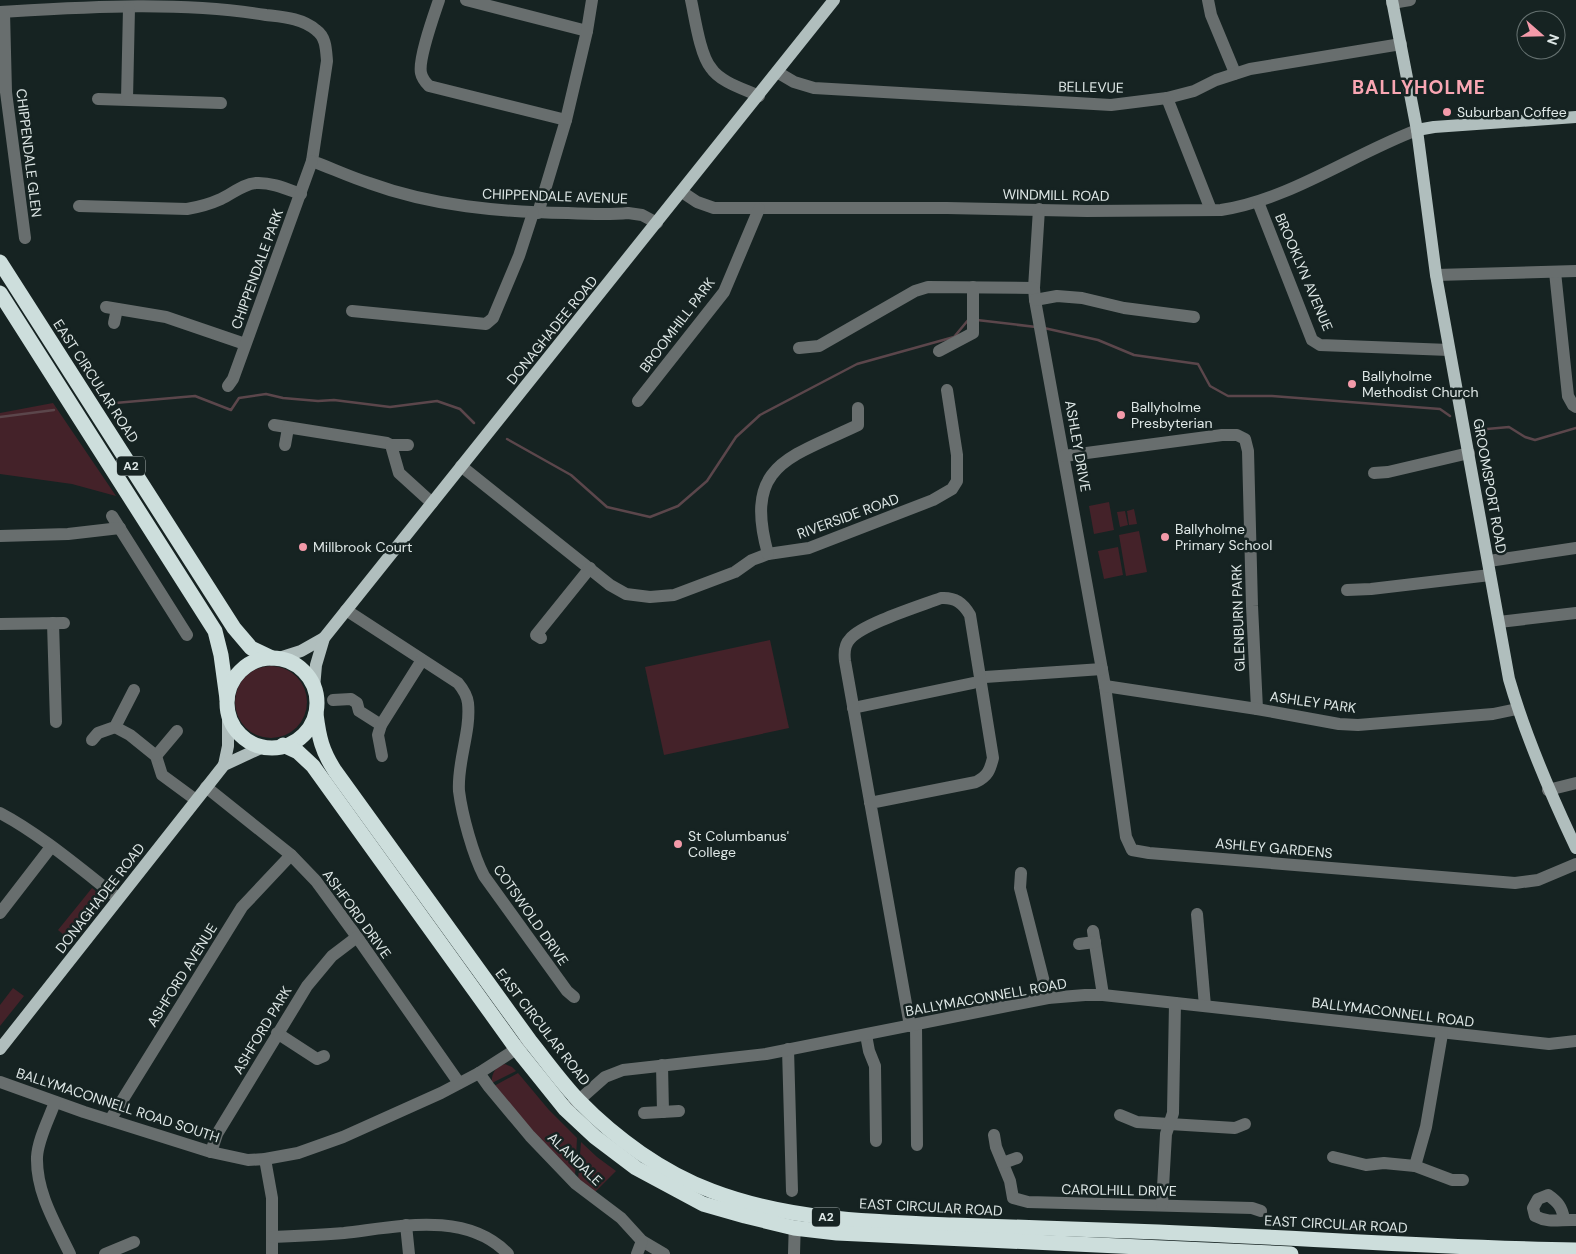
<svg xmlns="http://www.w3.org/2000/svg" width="1576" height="1254" font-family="'DM Sans',sans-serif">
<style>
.green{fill:#442229}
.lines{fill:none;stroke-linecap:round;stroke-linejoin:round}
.stream{stroke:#5b464b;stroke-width:2.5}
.minor{stroke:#686e6e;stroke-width:12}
.major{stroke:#b0bebd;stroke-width:12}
.highway{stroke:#cddedc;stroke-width:15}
.poi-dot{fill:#f39aa9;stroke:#162322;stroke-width:2}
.labels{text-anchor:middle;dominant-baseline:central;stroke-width:5;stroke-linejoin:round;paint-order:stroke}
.shield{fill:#162322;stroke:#a3adac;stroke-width:1}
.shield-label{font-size:12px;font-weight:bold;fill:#dfe8e7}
.street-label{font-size:14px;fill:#dfe8e7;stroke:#162322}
.poi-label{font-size:14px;fill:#dfe8e7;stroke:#162322;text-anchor:start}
.district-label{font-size:19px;font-weight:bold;letter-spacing:1px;fill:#f9a6b3;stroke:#162322}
</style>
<rect width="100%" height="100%" fill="#162322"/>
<g class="green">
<path d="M53,403L116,496L72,484L0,474V413Z"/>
<path d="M1109,502L1114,530L1094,534L1089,506Z"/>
<path d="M1134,509L1137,524L1129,525L1127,511Z"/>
<path d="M1125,511L1128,525L1120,527L1117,512Z"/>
<path d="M1139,531L1147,572L1126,576L1119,535Z"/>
<path d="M1118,547L1123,575L1104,579L1098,551Z"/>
<path d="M770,640L789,728L664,755L645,667Z"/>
<circle cx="271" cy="702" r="36"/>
<path d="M92,888C98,892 100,898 98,906L71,941L58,930Z"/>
<path d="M13,988L24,996L0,1026V1005Z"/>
<path d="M505,1064L512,1067L516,1071L492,1083C491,1074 495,1067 505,1064Z"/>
<path d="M518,1073L549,1110L577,1138L575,1177L539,1140L494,1086Z"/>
<path d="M581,1142L597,1157L616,1171L594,1193L578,1180Z"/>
</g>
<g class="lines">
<g class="stream">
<path d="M977,320L1036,327"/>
<path d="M1044,328L1098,340L1134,355L1198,364L1210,386L1228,396H1272L1440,409L1450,416"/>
<path d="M115,403L195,396L231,410L239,398L266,394L283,398L318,401L334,400L390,407L437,401L460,409L474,423"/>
<path d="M0,417L54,410"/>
<path d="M1481,435L1487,429L1509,427L1525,437L1535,440L1576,428"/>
<path d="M507,439L571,475L607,507L650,517L678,506L707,481L736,437L760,415L857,364L954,337L969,319"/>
</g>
<g class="minor">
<path d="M439,0C434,15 418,59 421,73C422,78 425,82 429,86L566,120"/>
<path d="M466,0L587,31"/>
<path d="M691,0C695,18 700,55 711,68C720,82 744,89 759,96"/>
<path d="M1208,0L1211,15L1233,68L1234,74"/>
<path d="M1392,3L1410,0"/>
<path d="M0,12C87,7 179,1 266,15C283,17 302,18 316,30C326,37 326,49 327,61L312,161C331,168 350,177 369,183C432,206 500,212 567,213C588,214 608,215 628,213L642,215L657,223"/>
<path d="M4,12L6,92L25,238"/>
<path d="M777,72L794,82L814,88L1111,105L1167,98L1194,91L1216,80L1250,69L1401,44"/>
<path d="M1167,98L1211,210"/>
<path d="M98,99L221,103"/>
<path d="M127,99L129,8"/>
<path d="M682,192L697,202L714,208H947L1087,211L1221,210C1291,199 1351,155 1417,130"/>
<path d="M1258,202L1312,340L1320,345L1449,350"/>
<path d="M79,206L187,209C199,207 210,204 221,199C232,194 243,184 256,183C271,182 287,189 301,194"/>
<path d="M1039,209L1034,288L1035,300L1105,686L1126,837L1132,850L1149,853L1515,883L1538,880L1576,864"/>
<path d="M538,213L566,120L587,31L592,0"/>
<path d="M1555,272L1568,396L1573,405L1576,407"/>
<path d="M1436,275L1576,271"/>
<path d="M1035,300L1057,296L1082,298L1124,308L1194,317"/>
<path d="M106,307L166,317L245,344"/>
<path d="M352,311L486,324L493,318L519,256L533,213"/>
<path d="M114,323L117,309"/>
<path d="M799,348L819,346L915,291L928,287L1034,288"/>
<path d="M939,351L973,333V287"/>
<path d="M228,386L233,379L312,161"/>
<path d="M638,401L724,292L759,209"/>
<path d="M274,425L387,443L391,445L399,473L432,503"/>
<path d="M285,445L288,428"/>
<path d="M391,445H408"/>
<path d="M1064,456L1222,435H1237L1245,439L1248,451L1252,606L1257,709"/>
<path d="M461,466L610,585L626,594L650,597L674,595L735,572L752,560L768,554L809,548L933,500L952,489L957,481V455L947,390"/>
<path d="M1374,473L1388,472L1469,453"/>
<path d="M112,516L187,635"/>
<path d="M0,536L68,534L120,528"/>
<path d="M768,554C743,464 789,458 858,425V408"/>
<path d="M1489,561L1576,548"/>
<path d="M1347,590L1371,589L1490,575"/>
<path d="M346,610L458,683C463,689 467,695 468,703C471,732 457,762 459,791C462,815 473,855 484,876L567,991L574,997"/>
<path d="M1499,622L1576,613"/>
<path d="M53,623L56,722"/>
<path d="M0,624L64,623"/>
<path d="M541,638L536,635L590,568"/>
<path d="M981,679L985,677L1102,669"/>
<path d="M1105,686L1257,709L1339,724L1358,725L1493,714L1517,709"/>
<path d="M333,700L351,699L357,703L359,711L381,725"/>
<path d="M853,708L973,683"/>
<path d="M115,727L130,735L156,756L162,775L196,800"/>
<path d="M92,740L98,733L115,727L134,690"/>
<path d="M156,756L177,731"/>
<path d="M382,756L378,735L381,725L422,660"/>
<path d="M206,787L291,855L316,881L357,937L459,1083"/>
<path d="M1548,790L1576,783"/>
<path d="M870,803L976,782C988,776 990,770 993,758L970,615C963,603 955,597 941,598C920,606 862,624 850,639C844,645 844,653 845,661L910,1026"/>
<path d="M0,813C40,834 82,870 118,898"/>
<path d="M1021,873L1020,888L1048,998"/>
<path d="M0,913L51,847"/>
<path d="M1197,914L1205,1006"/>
<path d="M1093,931L1103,995"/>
<path d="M1079,944L1095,942"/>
<path d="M916,1025L917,1145"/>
<path d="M277,1033L317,1059L324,1056"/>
<path d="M866,1035L869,1051L875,1066L876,1141"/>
<path d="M788,1049L792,1191"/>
<path d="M662,1065L663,1112"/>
<path d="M479,1073L489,1087L530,1136L576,1184L621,1218L642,1241L664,1254"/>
<path d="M0,1082L84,1112L211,1152L248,1160L265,1159L298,1153L343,1137L441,1093L479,1073L524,1044"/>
<path d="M55,1102C49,1119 38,1139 37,1157C36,1192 55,1223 70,1254"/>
<path d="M565,1109L579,1100L605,1077L623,1070L766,1054L1048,998L1085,995H1103L1549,1044L1576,1041"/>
<path d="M644,1113L679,1111"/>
<path d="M1120,1115L1137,1122L1235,1128L1245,1124"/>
<path d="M110,1120L242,907L291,855"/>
<path d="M994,1135L996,1147L1010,1181L1013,1198L1028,1202L1252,1208L1261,1211"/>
<path d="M211,1152L217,1134L307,986L332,956L357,937"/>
<path d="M1333,1157L1366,1165L1384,1163L1415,1166L1452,1180H1463"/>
<path d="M265,1159L272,1198V1254"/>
<path d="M1003,1163L1017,1158"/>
<path d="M1415,1166L1426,1127L1442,1034"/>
<path d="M1162,1205L1166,1134L1173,1113L1175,1003"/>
<path d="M1564,1219C1562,1207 1558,1202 1548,1195L1538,1199L1533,1208L1535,1216C1550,1224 1560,1219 1576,1220"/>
<path d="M406,1225L409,1254"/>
<path d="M272,1237C296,1236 320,1235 344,1233C397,1227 466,1210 508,1254"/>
<path d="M105,1254L134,1242"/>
<path d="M637,1254L642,1241"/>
<path d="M794,1254L795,1219"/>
</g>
<g class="major">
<path d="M1392,0L1417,130L1436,275L1509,679C1526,738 1550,793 1576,848"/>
<path d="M1417,130L1434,127L1576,117"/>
<path d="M279,658L301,651L324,638"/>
<path d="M314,688L316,665L324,638L834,0"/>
<path d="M224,765L228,746V711"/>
<path d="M0,1049L224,765L263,747"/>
</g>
<g class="highway">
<path d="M0,262L234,628L251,648L272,658"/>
<path d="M0,293L215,631L221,655L227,699"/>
<circle cx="272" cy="703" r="45"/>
<path d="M316,714C319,738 322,751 335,771L530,1041C546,1061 561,1082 579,1101C615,1138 663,1173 712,1191C788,1220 872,1222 953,1225C1012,1227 1072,1229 1131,1231C1279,1236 1428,1248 1576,1250"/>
<path d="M283,745L298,752L313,766L516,1048L565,1109L595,1137L636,1168L703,1204L745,1216L794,1228L837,1233L1291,1254"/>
</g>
</g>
<g class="poi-dot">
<circle cx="1447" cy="112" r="5"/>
<circle cx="1352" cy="384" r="5"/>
<circle cx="1121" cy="415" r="5"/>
<circle cx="1165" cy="537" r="5"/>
<circle cx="303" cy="547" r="5"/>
<circle cx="678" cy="844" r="5"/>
</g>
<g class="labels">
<g class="shield">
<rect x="117" y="456.5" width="28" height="19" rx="4"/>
<rect x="812" y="1207.5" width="28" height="19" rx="4"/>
</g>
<g class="shield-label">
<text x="131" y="466">A2</text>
<text x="826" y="1217">A2</text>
</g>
<g class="street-label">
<text transform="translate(1091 87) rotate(1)">BELLEVUE</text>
<text transform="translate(29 153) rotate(83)">CHIPPENDALE GLEN</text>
<text transform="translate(1056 195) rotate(1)">WINDMILL ROAD</text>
<text transform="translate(555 196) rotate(2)">CHIPPENDALE AVENUE</text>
<text transform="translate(257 269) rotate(-70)">CHIPPENDALE PARK</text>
<text transform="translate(1304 272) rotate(67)">BROOKLYN AVENUE</text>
<text transform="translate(677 325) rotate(-53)">BROOMHILL PARK</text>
<text transform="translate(552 330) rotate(-51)">DONAGHADEE ROAD</text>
<text transform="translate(96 381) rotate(57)">EAST CIRCULAR ROAD</text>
<text transform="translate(1078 446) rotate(80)">ASHLEY DRIVE</text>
<text transform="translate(1490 486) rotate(80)">GROOMSPORT ROAD</text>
<text transform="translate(848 516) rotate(-20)">RIVERSIDE ROAD</text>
<text transform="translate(1238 618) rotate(-92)">GLENBURN PARK</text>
<text transform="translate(1313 702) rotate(8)">ASHLEY PARK</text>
<text transform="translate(1274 848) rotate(5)">ASHLEY GARDENS</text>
<text transform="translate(100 898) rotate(-52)">DONAGHADEE ROAD</text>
<text transform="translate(357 914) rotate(54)">ASHFORD DRIVE</text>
<text transform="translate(531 915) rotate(55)">COTSWOLD DRIVE</text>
<text transform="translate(182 975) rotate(-58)">ASHFORD AVENUE</text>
<text transform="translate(986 997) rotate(-10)">BALLYMACONNELL ROAD</text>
<text transform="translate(1393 1012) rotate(7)">BALLYMACONNELL ROAD</text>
<text transform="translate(543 1027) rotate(52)">EAST CIRCULAR ROAD</text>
<text transform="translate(262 1030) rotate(-59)">ASHFORD PARK</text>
<text transform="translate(118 1105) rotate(18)">BALLYMACONNELL ROAD SOUTH</text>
<text transform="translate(575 1159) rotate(44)">ALANDALE</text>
<text transform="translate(1119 1190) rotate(1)">CAROLHILL DRIVE</text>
<text transform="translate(931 1207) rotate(3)">EAST CIRCULAR ROAD</text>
<text transform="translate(1336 1224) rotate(3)">EAST CIRCULAR ROAD</text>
</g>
<g class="poi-label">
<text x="1457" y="112">Suburban Coffee</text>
<text x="1362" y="376">Ballyholme<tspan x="1362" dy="16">Methodist Church</tspan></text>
<text x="1131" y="407">Ballyholme<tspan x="1131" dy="16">Presbyterian</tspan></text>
<text x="1175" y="529">Ballyholme<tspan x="1175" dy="16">Primary School</tspan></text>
<text x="313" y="547">Millbrook Court</text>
<text x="688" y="836">St Columbanus'<tspan x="688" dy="16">College</tspan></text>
</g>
<g class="district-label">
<text x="1419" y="87">BALLYHOLME</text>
</g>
</g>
<g transform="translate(1541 35) rotate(110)"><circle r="24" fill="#162322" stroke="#667271"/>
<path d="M0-4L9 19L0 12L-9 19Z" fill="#f39aa9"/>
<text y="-8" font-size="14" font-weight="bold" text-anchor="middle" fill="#dfe8e7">N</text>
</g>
</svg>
